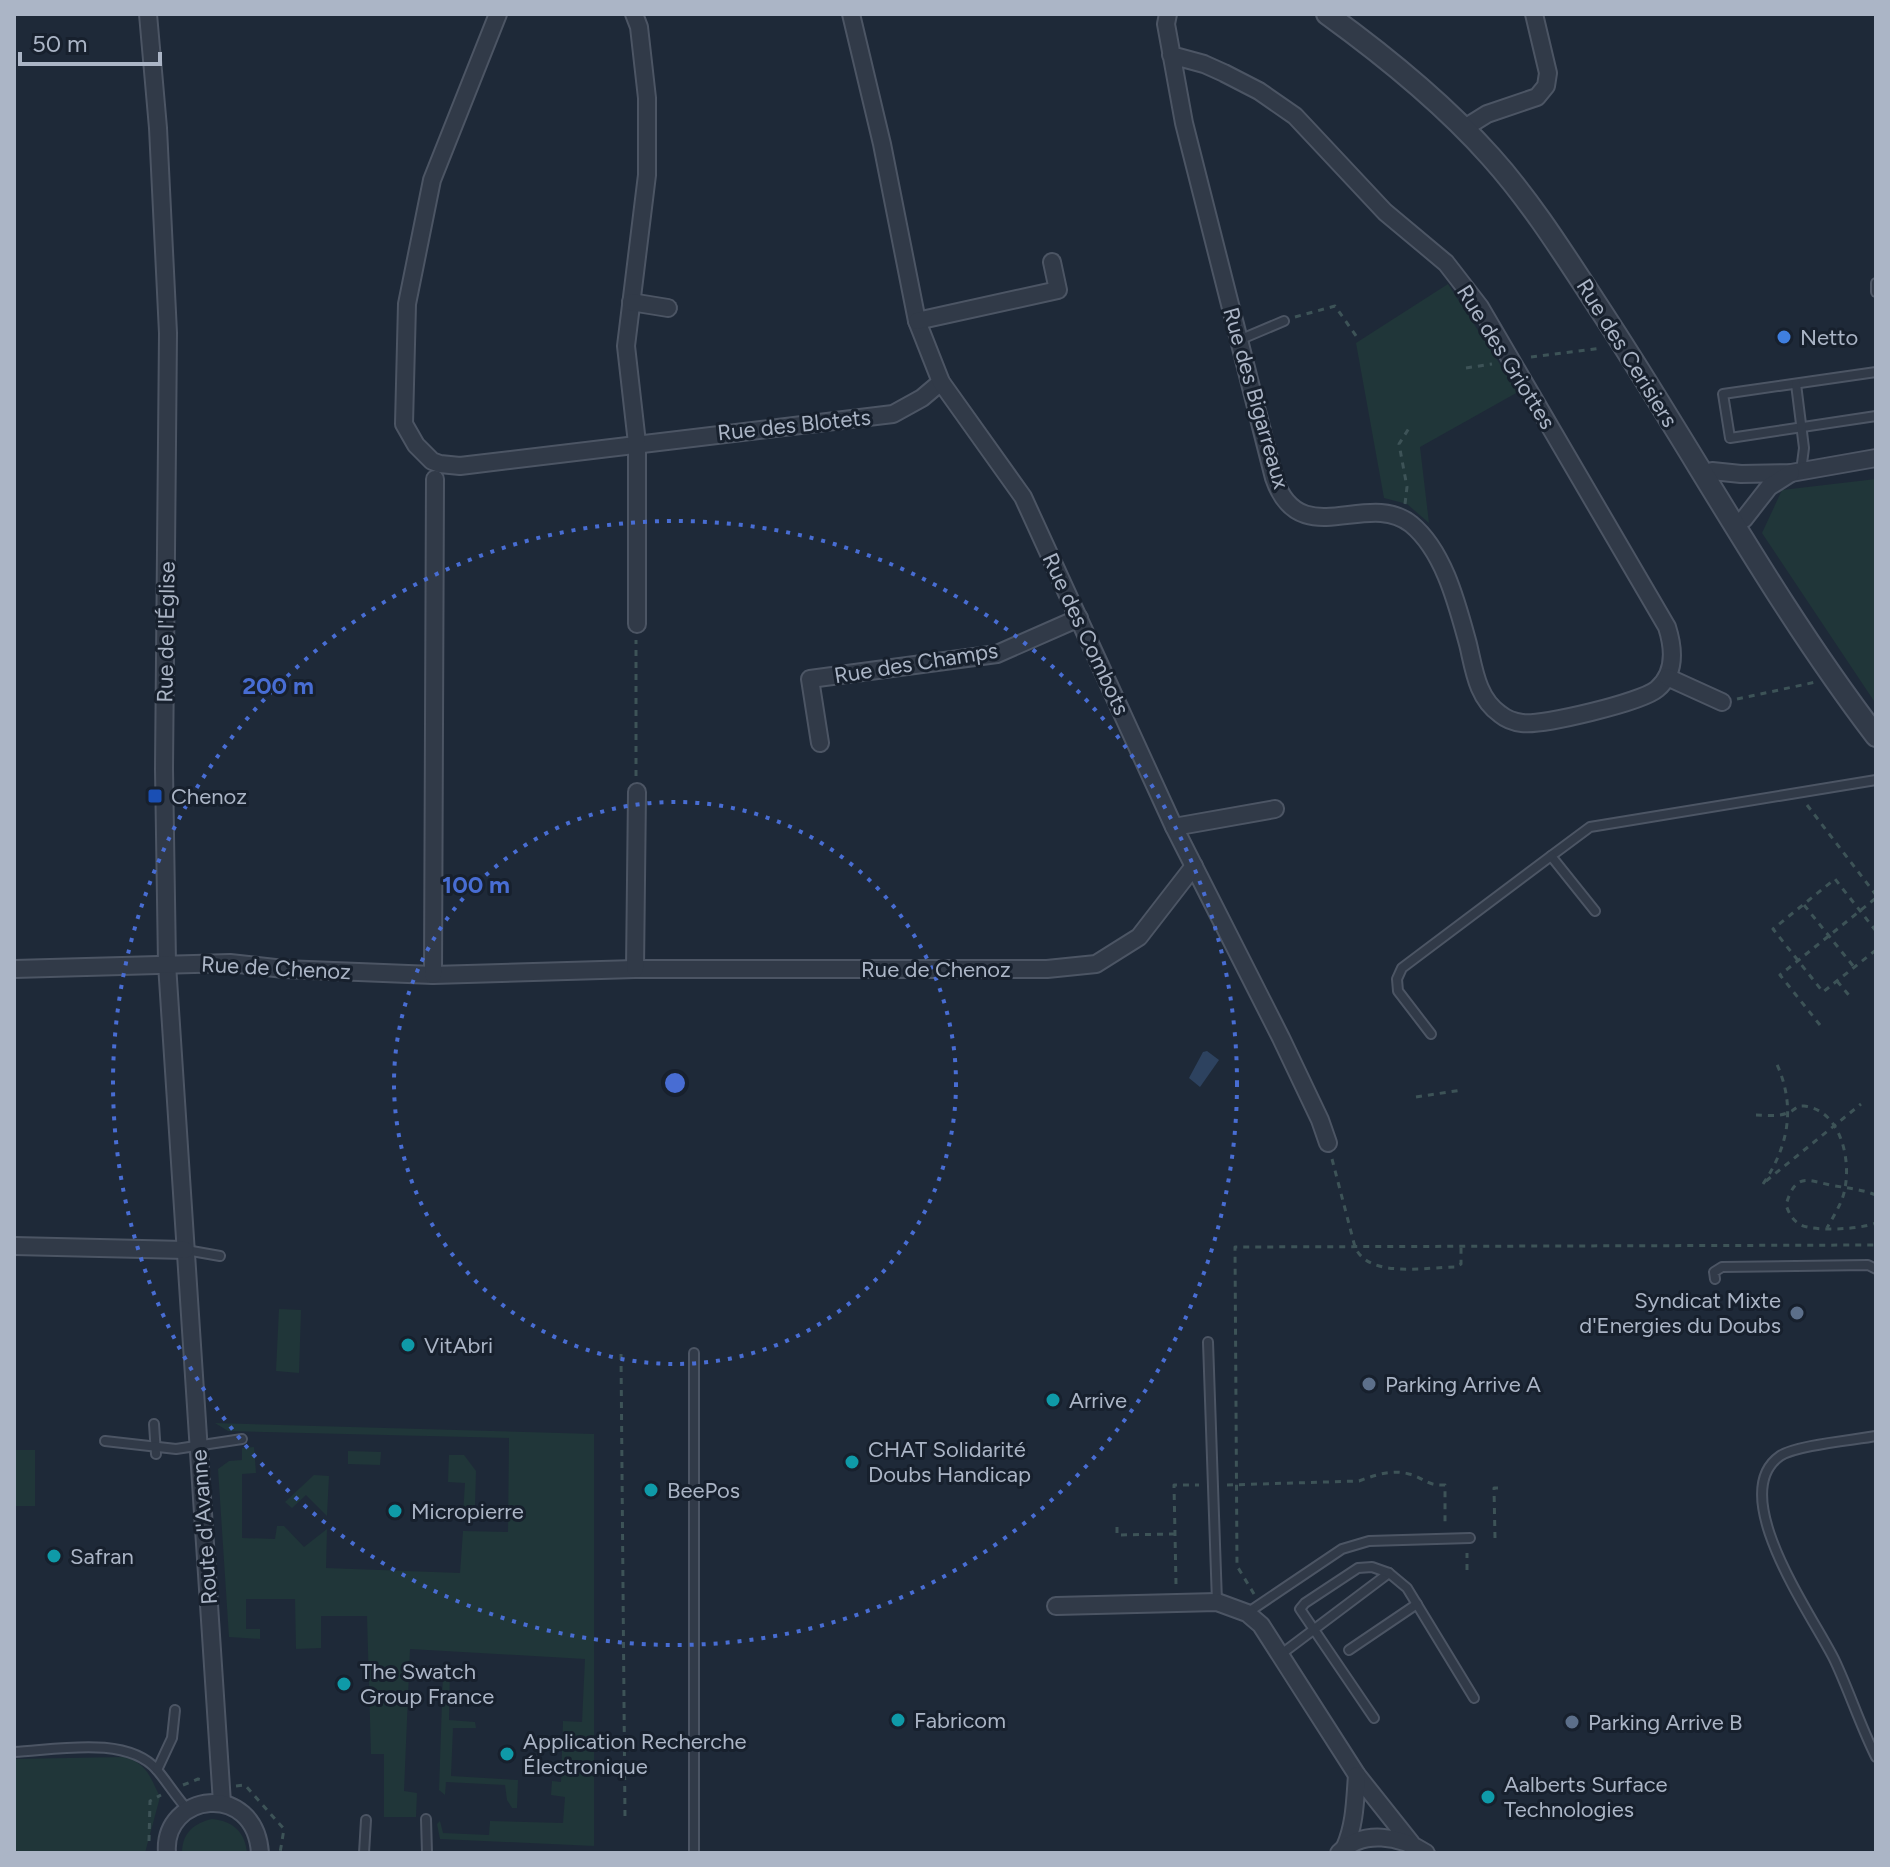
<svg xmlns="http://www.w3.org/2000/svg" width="1890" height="1867" font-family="Figtree,sans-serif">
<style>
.green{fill:#203639}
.water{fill:#2d425f}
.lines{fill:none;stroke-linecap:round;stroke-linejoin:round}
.service-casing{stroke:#4c5564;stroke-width:12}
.minor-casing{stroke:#4c5564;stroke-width:20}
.tertiary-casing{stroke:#4c5564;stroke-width:24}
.path{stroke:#3d5357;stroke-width:3;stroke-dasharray:6 6;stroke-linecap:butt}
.service{stroke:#313a48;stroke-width:8}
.minor{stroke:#313a48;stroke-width:16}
.tertiary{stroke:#313a48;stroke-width:20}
.ring{fill:none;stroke:#486dd3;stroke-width:4;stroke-dasharray:4 8}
.shop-dot{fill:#3f7fe0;stroke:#17202d;stroke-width:3}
.transit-dot{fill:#1a4fb4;stroke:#17202d;stroke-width:3}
.service-dot{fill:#5c6f8a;stroke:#17202d;stroke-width:3}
.culture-dot{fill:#0f9aa8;stroke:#17202d;stroke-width:3}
.labels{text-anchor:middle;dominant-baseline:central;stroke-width:6;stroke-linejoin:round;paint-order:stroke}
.poi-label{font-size:22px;fill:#abb5c6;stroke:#17202d;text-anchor:start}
.street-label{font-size:22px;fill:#abb5c6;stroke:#17202d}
.centre{fill:#486dd3;stroke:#17202d;stroke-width:4}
.ring-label{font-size:24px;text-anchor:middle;font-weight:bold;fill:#486dd3;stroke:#17202d;stroke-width:6;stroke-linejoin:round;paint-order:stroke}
</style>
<rect width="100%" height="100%" fill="#1e2938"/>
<g class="green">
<path d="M1448,284L1518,392L1420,447L1429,523L1407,504L1384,498L1356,343Z"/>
<path d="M1876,479V704L1762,533L1782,490Z"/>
<path d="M279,1309L301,1310L299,1373L276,1371Z"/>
<path d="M215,1423L594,1434V1846L440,1839L437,1824L440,1821L443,1833L489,1835L490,1821L563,1823L565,1797L551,1795L552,1781L561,1782L563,1721L582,1722L585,1659L410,1649L404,1791L417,1793L416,1817H384V1754H371L367,1616H321V1648L296,1649L295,1599H246V1629H260V1639L229,1637L218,1469L229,1461L242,1460V1448L254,1447L256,1473L242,1474V1538L275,1539L277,1526H284L304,1547L327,1529L326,1568L460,1573L463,1531L508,1532L509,1438L228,1431Z"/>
<rect x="14" y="1450" width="21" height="56"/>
<path d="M348,1451L381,1452L380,1465L348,1464Z"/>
<path d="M449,1455H464L476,1471L475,1505L463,1514L465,1483L448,1482Z"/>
<path d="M314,1475L329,1476L327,1516L306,1495L292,1508L285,1502Z"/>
<path d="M450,1669L449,1720L475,1722L476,1728H453L451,1776L518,1780L517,1808H512L507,1800L505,1785L446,1782L445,1795L439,1790L443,1673Z"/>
<path d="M124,1757C147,1763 150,1777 160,1797L145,1853H14V1759Z"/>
<path d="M212,1819C233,1821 245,1832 247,1853H182C182,1833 194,1823 212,1819Z"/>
</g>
<path class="water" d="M1207,1051L1219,1060L1200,1087L1189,1078L1203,1052Z"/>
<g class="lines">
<defs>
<g id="service">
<path d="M1876,283V292"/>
<path d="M1239,340L1284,321"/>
<path d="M1876,372L1723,394L1730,438L1876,416"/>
<path d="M1796,384L1804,448L1801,471"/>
<path d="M1595,911L1551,856L1590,827L1876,780"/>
<path d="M1431,1034L1398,991L1397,979L1402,968L1551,856"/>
<path d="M186,1250L220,1256"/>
<path d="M1715,1279L1714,1272L1722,1267L1868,1265L1876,1269"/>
<path d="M1208,1342L1217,1602"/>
<path d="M694,1353V1853"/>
<path d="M154,1424L156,1454"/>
<path d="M1876,1436C1855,1440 1796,1445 1780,1456C1724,1495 1815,1619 1835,1661C1850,1693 1860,1725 1876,1757"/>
<path d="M105,1441L176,1449L242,1439"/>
<path d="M1247,1613L1342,1549L1369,1541L1470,1538"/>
<path d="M1349,1650L1417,1604"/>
<path d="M1280,1655L1389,1573"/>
<path d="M1374,1718L1300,1609L1305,1603L1358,1568L1372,1567L1389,1573L1407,1588L1474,1698"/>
<path d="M14,1752C56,1750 127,1735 157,1770C168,1783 176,1797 188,1810"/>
<path d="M157,1770L172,1738L175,1710"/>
<path d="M426,1819L427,1853"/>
<path d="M364,1853L366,1820"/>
</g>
<g id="minor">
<path d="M148,14L158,128L168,333L164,769L167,964L222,1803"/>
<path d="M498,14L432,180L407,304L404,424L416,445L432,461L440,464L460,466L893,414L922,398L941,382"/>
<path d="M634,14L639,27L647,98V175L626,346L637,443V624"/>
<path d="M851,14L882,144L917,321L941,382L1023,497L1174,827L1281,1038L1320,1120L1328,1143"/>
<path d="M1168,14L1166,24L1184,123L1274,478C1300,554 1367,489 1411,524C1444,551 1457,604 1468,644C1474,669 1477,698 1500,714C1506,719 1514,722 1522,723C1542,726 1642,702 1657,689C1676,673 1674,649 1667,627L1480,307L1446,263L1385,212L1295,116L1259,91L1224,73L1204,64L1171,55"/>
<path d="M1463,129L1487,114L1537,97L1546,86L1548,73L1534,14"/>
<path d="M631,302L668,308"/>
<path d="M917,321L1058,290L1052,262"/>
<path d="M1703,474L1712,471L1741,474L1791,473L1876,458"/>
<path d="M1734,524L1744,519L1769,487L1791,473"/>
<path d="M1667,677L1722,702"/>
<path d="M820,743L810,679L997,654L1079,618"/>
<path d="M1174,827L1275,809"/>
<path d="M14,969L230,963L284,969L433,975L635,969H1047L1096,964L1139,937L1194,866"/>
<path d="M635,969L637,792"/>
<path d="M433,975L435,479"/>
<path d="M14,1246L185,1250"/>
<path d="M1056,1606L1217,1602L1247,1613L1261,1625L1357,1775L1411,1843"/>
<path d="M1345,1847C1355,1824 1355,1801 1357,1775"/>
<path d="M167,1853C162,1793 255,1780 260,1853"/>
<path d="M1339,1853C1363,1829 1400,1836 1426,1853"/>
</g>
<path id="tertiary" d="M1327,14C1385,56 1443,103 1491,157C1535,206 1570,264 1607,320C1697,458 1776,605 1876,736"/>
</defs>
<use href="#service" class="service-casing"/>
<use href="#minor" class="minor-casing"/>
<use href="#tertiary" class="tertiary-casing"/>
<g class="path">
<path d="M1295,317L1335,306L1359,340"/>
<path d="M1531,357L1602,348"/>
<path d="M1466,368L1492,364"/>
<path d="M1405,504L1407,487L1399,444L1411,425"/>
<path d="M1737,699L1816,682"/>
<path d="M636,776V640"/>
<path d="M1807,805L1876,895"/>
<path d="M1804,905L1854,967"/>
<path d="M1876,931L1835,879L1773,929L1823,992L1876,950"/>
<path d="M1837,981L1852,999"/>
<path d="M1820,1025L1780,975L1876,898"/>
<path d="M1416,1097L1462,1090"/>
<path d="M1756,1115C1766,1115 1778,1117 1787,1113C1795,1111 1796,1105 1804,1106C1840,1110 1851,1158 1845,1188C1843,1202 1834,1215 1827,1228"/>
<path d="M1332,1159L1355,1247C1369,1279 1426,1267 1456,1267L1461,1264V1247"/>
<path d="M1766,1181L1861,1104"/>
<path d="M1763,1184C1790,1144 1796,1104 1775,1060"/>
<path d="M1876,1195C1861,1189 1846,1188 1830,1185C1805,1179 1795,1174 1786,1205C1789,1213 1792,1220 1801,1225C1816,1232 1861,1229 1876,1223"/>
<path d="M621,1354L625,1818"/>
<path d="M1227,1485L1359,1481C1375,1475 1392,1469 1409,1474C1425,1478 1426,1486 1445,1485V1526"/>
<path d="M1117,1527V1535L1175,1534"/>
<path d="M1495,1538L1494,1488H1498"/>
<path d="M1467,1570V1553"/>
<path d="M1176,1584L1174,1485H1199"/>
<path d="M1254,1594L1237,1566L1235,1247L1876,1245"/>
<path d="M183,1785L198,1779L202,1780"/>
<path d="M236,1786L245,1785L284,1829L280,1853"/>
<path d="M149,1841L150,1801L161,1795"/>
</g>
<use href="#service" class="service"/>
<use href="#minor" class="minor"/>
<use href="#tertiary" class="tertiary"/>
</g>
<g class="ring">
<circle cx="675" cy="1083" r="281"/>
<circle cx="675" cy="1083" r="562"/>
</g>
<circle class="shop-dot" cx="1784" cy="337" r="8"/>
<rect class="transit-dot" x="147" y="788" width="16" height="16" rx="4"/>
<g class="service-dot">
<circle cx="1797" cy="1313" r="8"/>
<circle cx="1369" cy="1384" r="8"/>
<circle cx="1572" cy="1722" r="8"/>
</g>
<g class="culture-dot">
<circle cx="408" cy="1345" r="8"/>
<circle cx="1053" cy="1400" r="8"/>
<circle cx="852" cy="1462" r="8"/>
<circle cx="651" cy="1490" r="8"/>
<circle cx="395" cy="1511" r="8"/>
<circle cx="54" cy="1556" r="8"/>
<circle cx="344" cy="1684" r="8"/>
<circle cx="898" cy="1720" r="8"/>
<circle cx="507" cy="1754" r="8"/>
<circle cx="1488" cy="1797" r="8"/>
</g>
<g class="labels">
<g class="poi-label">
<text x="1800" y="337">Netto</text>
<text x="171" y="796">Chenoz</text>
<text x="1781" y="1300" text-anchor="end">Syndicat Mixte<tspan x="1781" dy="25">d'Energies du Doubs</tspan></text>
<text x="424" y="1345">VitAbri</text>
<text x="1385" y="1384">Parking Arrive A</text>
<text x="1069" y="1400">Arrive</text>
<text x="868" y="1449">CHAT Solidarité<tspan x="868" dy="25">Doubs Handicap</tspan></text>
<text x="667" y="1490">BeePos</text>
<text x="411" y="1511">Micropierre</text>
<text x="70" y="1556">Safran</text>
<text x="360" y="1671">The Swatch<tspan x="360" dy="25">Group France</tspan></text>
<text x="914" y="1720">Fabricom</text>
<text x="1588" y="1722">Parking Arrive B</text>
<text x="523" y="1741">Application Recherche<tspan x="523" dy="25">Électronique</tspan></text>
<text x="1504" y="1784">Aalberts Surface<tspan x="1504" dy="25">Technologies</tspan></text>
</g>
<g class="street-label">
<text transform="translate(1627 353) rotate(58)">Rue des Cerisiers</text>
<text transform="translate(1506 357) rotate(58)">Rue des Griottes</text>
<text transform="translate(1256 398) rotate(74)">Rue des Bigarreaux</text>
<text transform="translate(794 425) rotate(-6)">Rue des Blotets</text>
<text transform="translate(166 632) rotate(-89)">Rue de l'Église</text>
<text transform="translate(1086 634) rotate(65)">Rue des Combots</text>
<text transform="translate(916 663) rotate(-9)">Rue des Champs</text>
<text transform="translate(276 968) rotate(3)">Rue de Chenoz</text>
<text x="936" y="969">Rue de Chenoz</text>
<text transform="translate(204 1527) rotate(-94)">Route d'Avanne</text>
</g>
</g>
<circle cx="675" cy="1083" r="12" class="centre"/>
<g class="ring-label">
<text x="278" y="694">200 m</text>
<text x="476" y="893">100 m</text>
</g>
<rect width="1890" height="1867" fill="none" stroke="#abb5c6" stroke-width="32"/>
<path d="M20 52v12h140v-12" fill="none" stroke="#abb5c6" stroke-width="4"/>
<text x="32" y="52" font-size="24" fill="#abb5c6" stroke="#17202d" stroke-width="6" paint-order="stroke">50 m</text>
</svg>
